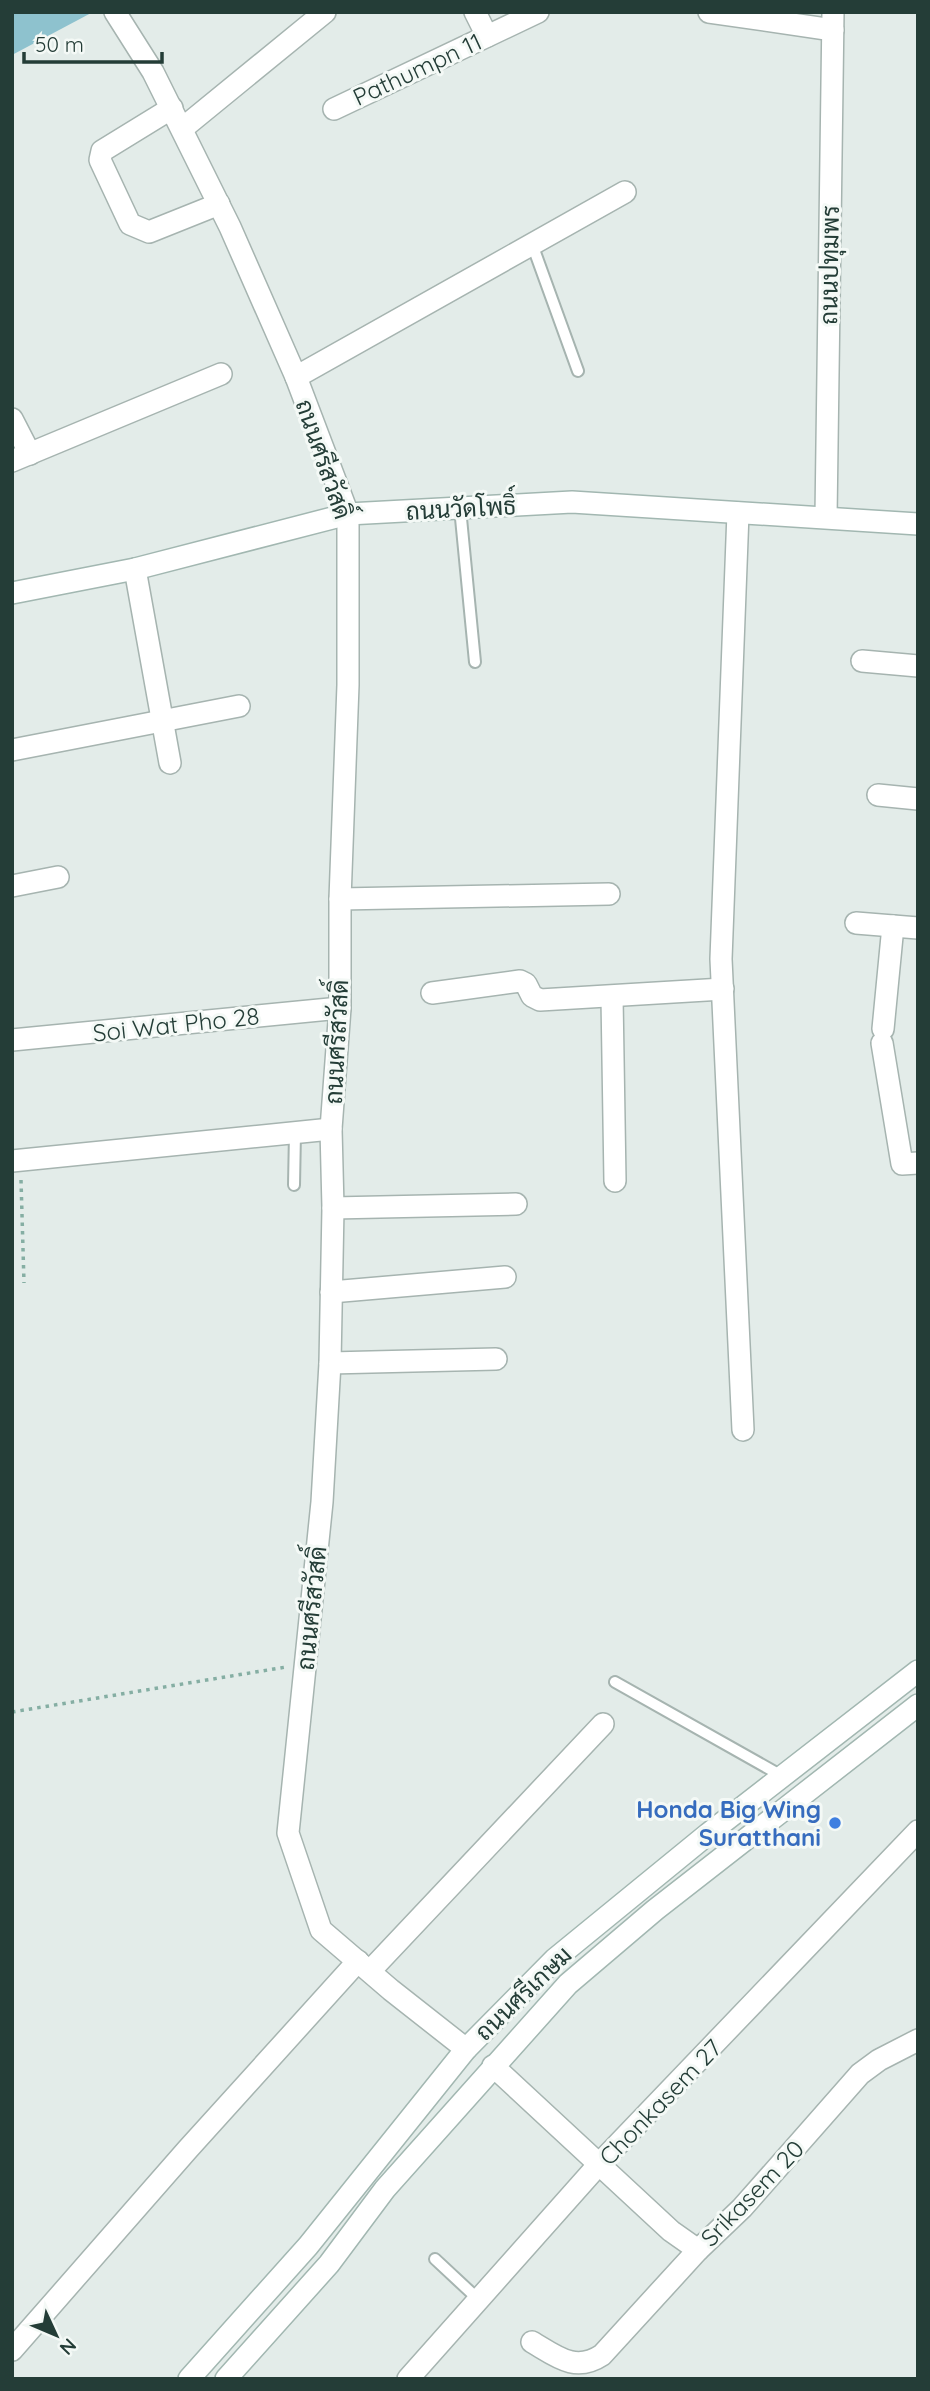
<svg xmlns="http://www.w3.org/2000/svg" width="930" height="2391" font-family="Quicksand,Sarabun,sans-serif">
<style>
.water{fill:#8ec2ce}
.lines{fill:none;stroke-linecap:round;stroke-linejoin:round}
.lane-casing{stroke:#a6b4b0;stroke-width:14}
.street-casing{stroke:#a6b4b0;stroke-width:24}
.secondary-casing{stroke:#a2b7b1;stroke-width:24}
.path{stroke:#85aea3;stroke-width:3.5;stroke-dasharray:3.5 5;stroke-linecap:butt}
.lane{stroke:#fff;stroke-width:10}
.street{stroke:#fff;stroke-width:21}
.secondary{stroke:#fff;stroke-width:21}
.shop-dot{fill:#3f7fe0;stroke:#f4f9f6;stroke-width:2.5}
.labels{text-anchor:middle;dominant-baseline:central;stroke-width:6;stroke-linejoin:round;paint-order:stroke}
.street-label{font-size:24px;fill:#243d37;stroke:#f4f9f6}
.shop-label{font-size:24px;font-weight:bold;fill:#366cbe;stroke:#f4f9f6;text-anchor:end}
</style>
<rect width="100%" height="100%" fill="#e3ece9"/>
<path class="water" d="M12,12H93L12,55Z"/>
<g class="lines">
<defs>
<g id="lane">
<path d="M532,244L578,371"/>
<path d="M460,508L475,662"/>
<path d="M294,1185L295,1133"/>
<path d="M615,1682L782,1776"/>
<path d="M435,2259L479,2300"/>
</g>
<g id="street">
<path d="M115,12L153,72L230,227L296,377L348,514V685L340,899V1008L331,1129L333,1208L330,1363L322,1502L288,1833L321,1930L391,1990L466,2049"/>
<path d="M475,12L487,36"/>
<path d="M709,12L833,30"/>
<path d="M172,108L102,151L100,160L130,224L149,232L219,204"/>
<path d="M334,109L538,12"/>
<path d="M183,128L325,12"/>
<path d="M296,377L625,192"/>
<path d="M12,419L30,454"/>
<path d="M12,461L221,374"/>
<path d="M738,513L721,959L743,1430"/>
<path d="M826,517L833,12"/>
<path d="M135,569L170,763"/>
<path d="M862,661L918,666"/>
<path d="M12,750L239,706"/>
<path d="M878,795L918,799"/>
<path d="M12,886L58,877"/>
<path d="M340,899L609,894"/>
<path d="M856,923L918,928"/>
<path d="M432,993L520,981L526,984L532,996L540,1000L723,989"/>
<path d="M612,997L615,1181"/>
<path d="M883,1029L893,926"/>
<path d="M12,1040L340,1008"/>
<path d="M882,1043L902,1164L918,1163"/>
<path d="M12,1161L331,1129"/>
<path d="M333,1208L516,1204"/>
<path d="M331,1292L505,1277"/>
<path d="M330,1363L496,1359"/>
<path d="M370,1971L603,1724"/>
<path d="M493,2066L671,2231L698,2250L742,2208L860,2074L879,2060L918,2040"/>
<path d="M532,2342C556,2356 575,2373 602,2355L698,2250"/>
<path d="M12,2350L188,2149L358,1961"/>
<path d="M408,2379L600,2163L918,1831"/>
</g>
<g id="secondary">
<path d="M12,593L135,569L348,514L572,502L918,524"/>
<path d="M189,2379L308,2246L466,2049L555,1959L708,1834L918,1671"/>
<path d="M226,2379L329,2264L385,2189L568,1984L655,1910L918,1705"/>
</g>
</defs>
<use href="#lane" class="lane-casing"/>
<use href="#street" class="street-casing"/>
<use href="#secondary" class="secondary-casing"/>
<g class="path">
<path d="M21,1180L24,1283"/>
<path d="M12,1712L286,1667"/>
</g>
<use href="#lane" class="lane"/>
<use href="#street" class="street"/>
<use href="#secondary" class="secondary"/>
</g>
<circle class="shop-dot" cx="835" cy="1823" r="7"/>
<g class="labels">
<g class="street-label">
<text transform="translate(417 69) rotate(-25)">Pathumpn 11</text>
<text transform="translate(829 265) rotate(-89)">ถนนปทุมพร</text>
<text transform="translate(324 459) rotate(71)">ถนนศรีสวัสดิ์</text>
<text transform="translate(461 508) rotate(-3)">ถนนวัดโพธิ์</text>
<text transform="translate(176 1024) rotate(-6)">Soi Wat Pho 28</text>
<text transform="translate(336 1042) rotate(-87)">ถนนศรีสวัสดิ์</text>
<text transform="translate(311 1608) rotate(-84)">ถนนศรีสวัสดิ์</text>
<text transform="translate(523 1993) rotate(-44)">ถนนศรีเกษม</text>
<text transform="translate(660 2102) rotate(-46)">Chonkasem 27</text>
<text transform="translate(752 2193) rotate(-46)">Srikasem 20</text>
</g>
<g class="shop-label">
<text x="821" y="1809">Honda Big Wing<tspan x="821" dy="28">Suratthani</tspan></text>
</g>
</g>
<rect width="930" height="2391" fill="none" stroke="#243d37" stroke-width="28"/>
<g transform="translate(56 2335) rotate(134)" stroke="#f4f9f6" stroke-width="5" paint-order="stroke">
<path d="M0-5L12 26L0 18L-12 26Z" fill="#243d37"/>
<text y="-10" font-size="19" font-weight="bold" text-anchor="middle" fill="#243d37">N</text>
</g>
<path d="M24 52v10h138v-10" fill="none" stroke="#243d37" stroke-width="3.5"/>
<text x="35" y="52" font-size="21" fill="#243d37" stroke="#f4f9f6" stroke-width="5" paint-order="stroke">50 m</text>
</svg>
